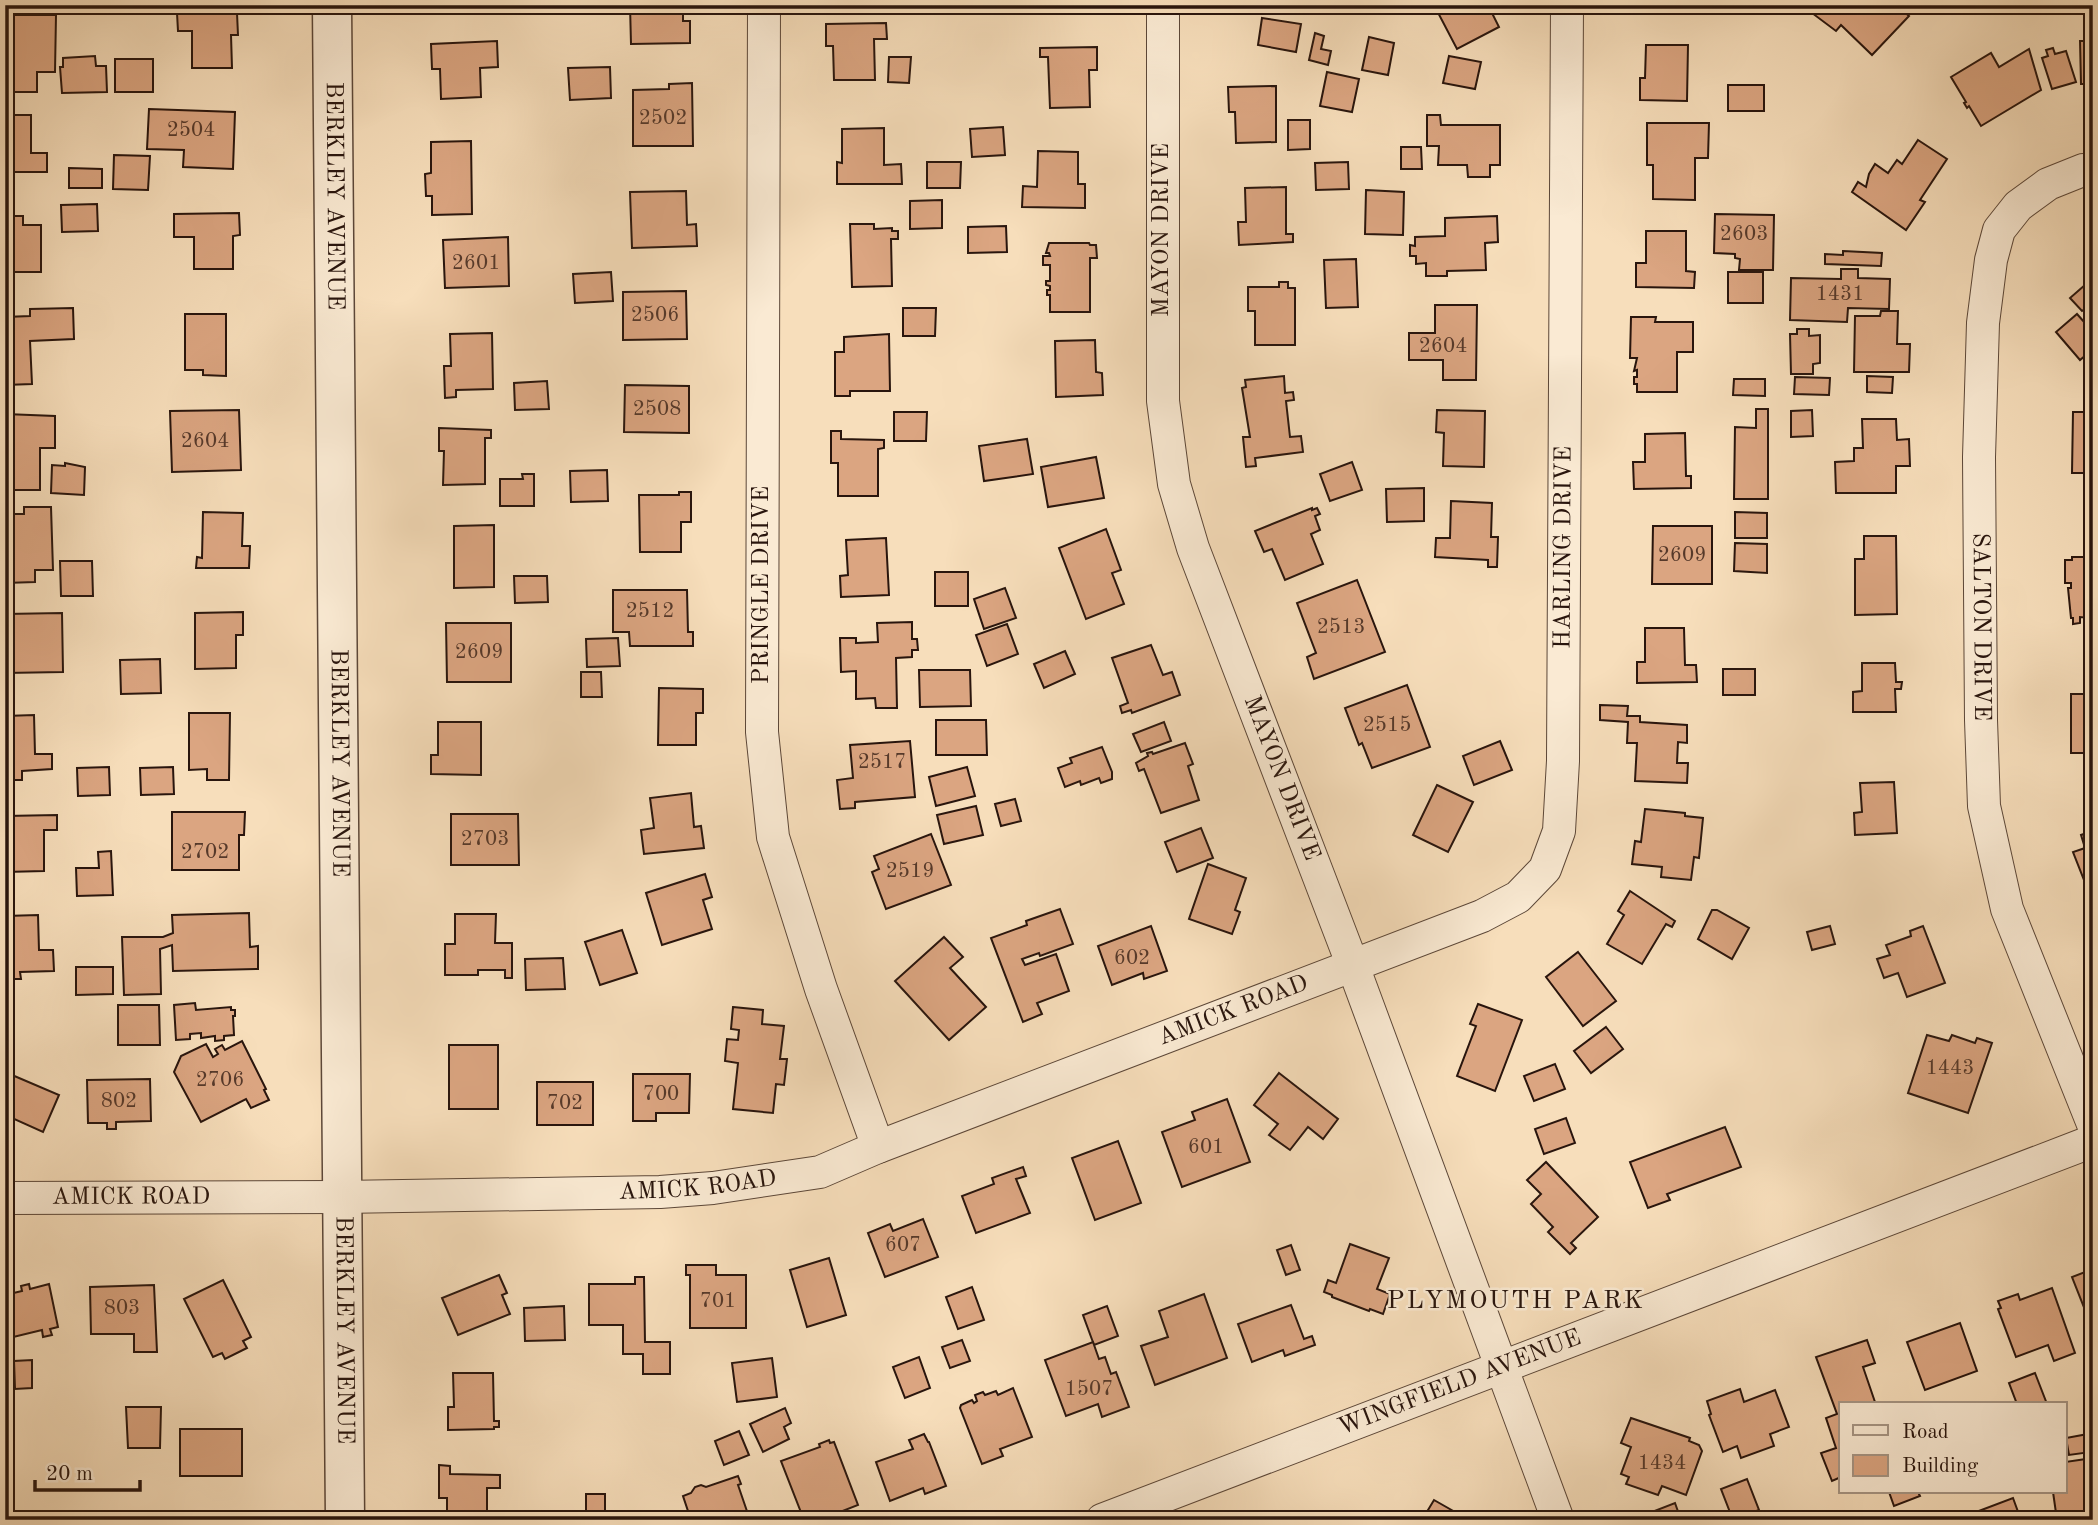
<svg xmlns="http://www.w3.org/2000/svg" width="2098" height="1525" font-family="'Old Standard TT',serif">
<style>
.building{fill:#dba581;stroke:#29150d;stroke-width:2}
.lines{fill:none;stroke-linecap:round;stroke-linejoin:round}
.minor-casing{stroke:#5c4738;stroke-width:34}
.tertiary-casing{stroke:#5c4738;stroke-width:41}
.minor{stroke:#faead3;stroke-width:32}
.tertiary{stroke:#faead3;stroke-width:38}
.labels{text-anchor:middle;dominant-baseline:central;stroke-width:5;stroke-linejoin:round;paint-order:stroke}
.number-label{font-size:21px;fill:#56392a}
.street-label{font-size:24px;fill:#29150d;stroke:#faead3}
.neighbourhood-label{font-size:26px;letter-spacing:2px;fill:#29150d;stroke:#faead3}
</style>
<rect width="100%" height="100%" fill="#f7debb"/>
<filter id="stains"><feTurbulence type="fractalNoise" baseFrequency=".00286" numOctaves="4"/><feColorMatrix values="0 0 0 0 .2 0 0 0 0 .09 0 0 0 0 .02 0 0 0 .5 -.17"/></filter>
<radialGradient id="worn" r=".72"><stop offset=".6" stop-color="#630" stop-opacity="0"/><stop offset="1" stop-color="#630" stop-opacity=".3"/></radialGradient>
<g class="building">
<path d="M486,5H511V11H485Z"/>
<path d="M630,5H683V21H690V43L631,44Z"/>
<path d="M1434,5H1488L1499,27L1457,49Z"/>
<path d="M1820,5H1897L1909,16L1872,55L1841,25L1836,31L1812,13Z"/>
<path d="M177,13H237L238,35H231L232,68H192V31H178Z"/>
<path d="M5,15H56L55,72H37V92H5Z"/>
<path d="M1262,18L1301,24L1296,52L1258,45Z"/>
<path d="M886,23L887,39H874L875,80H834L833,46H826V24Z"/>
<path d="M1315,33L1324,36L1321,49L1331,51L1328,65L1309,60Z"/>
<path d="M1369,37L1394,43L1388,75L1362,70Z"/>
<path d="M497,41L498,67L480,68L481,97L441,99L440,69H432L431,44Z"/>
<path d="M2080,41H2093V84H2081Z"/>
<path d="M1646,45H1688L1687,101L1640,100V78H1645Z"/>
<path d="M1097,47V70H1089L1090,107L1050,108L1048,57H1040V48Z"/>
<path d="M2053,48L2055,54L2066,51L2076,82L2052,89L2042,58L2048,56L2046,50Z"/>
<path d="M2029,49L2041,90L1981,126L1969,106L1967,108L1964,103L1966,102L1951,77L1991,53L1999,67Z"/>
<path d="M95,56L96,66H106L107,92L62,93L60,67H63V58Z"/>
<path d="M1449,56L1481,62L1475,89L1443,83Z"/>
<path d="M889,57H911L909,83L888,82Z"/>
<rect x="115" y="59" width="38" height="33"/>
<path d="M610,67L611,98L570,100L568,68Z"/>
<path d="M1327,72L1359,79L1352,112L1320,106Z"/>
<path d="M692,83L693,146H633V90L669,89V84Z"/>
<rect x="1728" y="85" width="36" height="26"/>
<path d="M1276,86V142L1236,143L1235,112H1229L1228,87Z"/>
<path d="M149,109L235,112L233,169L183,167L184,150L147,149Z"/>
<path d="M5,115H31V153H47V172H5Z"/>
<path d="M1427,115H1440L1441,125H1500V165H1490V177H1468L1467,165H1438L1439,146H1427Z"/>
<path d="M1288,120H1310V149L1288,150Z"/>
<path d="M1647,123H1709L1708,158H1695V200L1653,199V165H1647Z"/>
<path d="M1003,127L1005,155L972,157L970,129Z"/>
<path d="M884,128V165L901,164L902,184H837V162L842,163V129Z"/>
<path d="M1918,140L1947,159L1920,200L1925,202L1906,230L1852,192L1858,182L1866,187L1869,174L1875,164L1888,173L1897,160L1902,164Z"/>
<path d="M471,141L472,214L432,215V196H426L425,174L431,173V142Z"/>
<path d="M1401,147H1421L1422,169H1401Z"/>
<path d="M1038,151L1078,152V184H1085V208L1022,207L1023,186L1037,187Z"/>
<path d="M114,155L150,156L148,190L113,189Z"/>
<path d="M927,162H961L960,188H927Z"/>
<path d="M1348,162L1349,189L1316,190L1315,163Z"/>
<path d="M69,168L102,169V188H69Z"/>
<path d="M1286,187V234H1293V242L1239,245L1238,222H1246L1245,188Z"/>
<path d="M1366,190L1404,192L1403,235L1365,234Z"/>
<path d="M686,191L687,225L696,224L697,246L632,248L630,192Z"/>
<path d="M942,200V228L910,229V201Z"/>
<path d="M97,204L98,231L62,232L61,205Z"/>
<path d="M239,213L240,235L233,236V269H194V237H174V214Z"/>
<path d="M1715,214L1774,215L1773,270H1739L1740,259L1735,258V254L1714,253Z"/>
<path d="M5,216H23V225H41V272H5Z"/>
<path d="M1497,216L1498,242L1485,243L1486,270L1447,271V276H1426V263L1416,264V256H1410V245L1415,246V237L1445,236V218Z"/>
<path d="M850,224H874V229L892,228V231H898V239H891L892,286L852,287Z"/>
<path d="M1006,226L1007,252L968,253V227Z"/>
<path d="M1646,231H1686V271L1695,272L1694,288L1636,287V263H1646Z"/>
<path d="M508,237L509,286L445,288L443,240Z"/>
<path d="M1049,243H1089L1090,245H1096L1097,258H1090V312H1050V295H1047V290H1050V286L1046,285V281H1050V265H1043V256H1050L1049,253H1046Z"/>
<path d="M1843,251L1882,253L1881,266L1825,264V254L1843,255Z"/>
<path d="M1356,259L1358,307L1326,308L1324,260Z"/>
<path d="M1841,269H1858V278L1890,279L1889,309L1848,308L1847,322L1790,320L1791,278L1841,279Z"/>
<path d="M611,272L613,301L575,303L573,274Z"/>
<rect x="1728" y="272" width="35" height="31"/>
<path d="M2093,278V315L2086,308L2082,311L2070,298Z"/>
<path d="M1279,282H1288V288H1295V345H1255V311H1248V287H1279Z"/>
<path d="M686,291L687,339L623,340V292Z"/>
<path d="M1435,305H1477L1476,380H1443V360H1409V333H1435Z"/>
<path d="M73,308L74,339L30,341L32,384L5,385V317L30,316V309Z"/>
<path d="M903,308H936L935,336H903Z"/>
<path d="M1881,311H1898L1897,344H1910L1909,372H1854L1855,316H1880Z"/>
<path d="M185,314H226V376L203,375V370H185Z"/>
<path d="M2077,314L2093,332V349L2080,360L2056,332Z"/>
<path d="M1631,317H1656L1655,322H1693V352H1677V392H1637V384H1634V377H1637V370L1634,371L1637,358H1630Z"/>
<path d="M1797,329H1809V336L1820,335V363L1813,364V374H1791L1790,334H1797Z"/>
<path d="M492,333L493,389L456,390V397L445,398L444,366H451L450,334Z"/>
<path d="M889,334L890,391H850V396H835V352H844V337Z"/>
<path d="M1095,340L1096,372L1102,373L1103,395L1056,397L1055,341Z"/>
<path d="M1284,376L1285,393L1293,392L1294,400L1286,401L1290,437L1301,436L1303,452L1255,458L1256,466L1246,467L1243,437H1250L1242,388L1246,387L1245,380Z"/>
<path d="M1867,376L1893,377L1892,393L1867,392Z"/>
<path d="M1795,377L1830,378L1829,395L1794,394Z"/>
<path d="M1734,379H1765V396L1733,395Z"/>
<path d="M547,381L549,409L515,410L514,383Z"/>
<path d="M625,385L689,386V433L624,432Z"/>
<path d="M1756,409H1768V499H1734L1735,427L1756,428Z"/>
<path d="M239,410L241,470L172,472L170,411Z"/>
<path d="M1437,410L1485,411L1484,467L1443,466L1444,433L1436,432Z"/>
<path d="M1812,410L1813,436L1791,437V411Z"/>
<path d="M894,412H927L926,441H894Z"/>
<path d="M2073,412H2093V468H2088V473H2072Z"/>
<path d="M5,414L55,416V448H40V490H5Z"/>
<path d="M1862,419H1896L1897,440L1909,439L1910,466H1896V493H1836L1835,462L1854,461V448H1863Z"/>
<path d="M439,428L491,430V438H485V484L443,485L444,451H439Z"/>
<path d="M831,431H841V439L884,440V448L878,449V496H838V463H831Z"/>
<path d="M1685,433L1686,476H1691V488L1634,489L1633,462H1645V434Z"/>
<path d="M1027,439L1033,474L984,481L979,446Z"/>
<path d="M1096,457L1104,498L1048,507L1041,467Z"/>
<path d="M1352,462L1362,490L1330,501L1320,474Z"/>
<path d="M65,463L85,467L84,495L51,493L52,465L65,466Z"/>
<path d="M607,470L608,501L571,502L570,471Z"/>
<path d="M522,474H534V506H500V479H523Z"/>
<path d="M1424,488V521L1387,522L1386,489Z"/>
<path d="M679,492H691V522H681V552H640L639,495H679Z"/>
<path d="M1451,501L1492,503L1491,537H1498L1497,567H1488V560L1435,557L1436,538H1450Z"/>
<path d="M24,507H51L53,570H35V582L5,583V514H24Z"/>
<path d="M1312,508V510L1317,508L1320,514L1315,516L1320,530L1311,534L1323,564L1285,580L1272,549L1264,552L1255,531Z"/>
<path d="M203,512L243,513L242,546H250L249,568H196L197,557L202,558Z"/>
<path d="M1735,512L1767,513V538H1735Z"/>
<path d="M494,525V587L454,588V526Z"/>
<path d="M1653,526H1712V584H1652Z"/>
<path d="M1106,529L1121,570L1112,573L1124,604L1086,619L1059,548Z"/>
<path d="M1864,536H1896L1897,614L1855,615V559H1864Z"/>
<path d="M886,538L889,595L841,597L840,576L848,575L846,540Z"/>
<path d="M1735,543L1767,544V573L1734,571Z"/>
<path d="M2072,557H2093V612H2090V618L2080,617V623L2073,624V618H2071L2068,588H2071V583H2065V560H2072Z"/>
<path d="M60,561H92L93,596H61Z"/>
<rect x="935" y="572" width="33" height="34"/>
<path d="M514,576H547L548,602L515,603Z"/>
<path d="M1357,580L1385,652L1314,679L1307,657L1316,653L1297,603Z"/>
<path d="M1005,588L1016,618L984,629L974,599Z"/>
<path d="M613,590H687L688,632H693V646H630L629,632H613Z"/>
<path d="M243,612V635H236V668L195,669V613Z"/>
<path d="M62,613L63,672L5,673V614Z"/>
<path d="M912,622V639H917L918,650H912V657L896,658L897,708H876L875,698L856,699V671L841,672L840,638H856V643L878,642L877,623Z"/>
<path d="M446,623H511V682H447Z"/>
<path d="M1007,624L1018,654L987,666L976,635Z"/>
<path d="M1645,628H1684L1685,665H1696L1697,682L1637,683V662H1645Z"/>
<path d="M618,638L620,666L587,667L586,639Z"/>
<path d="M1151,645L1163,675L1172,672L1180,695L1132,713L1131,710L1122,713L1120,706L1128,703L1112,658Z"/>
<path d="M1065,651L1075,674L1044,688L1034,664Z"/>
<path d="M160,659L161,693L121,694L120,660Z"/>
<path d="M1862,663H1895L1896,682H1902L1901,689H1895L1896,712H1853V692L1862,691Z"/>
<rect x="1723" y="669" width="32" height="26"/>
<path d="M919,670H970L971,706L920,707Z"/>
<path d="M581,672H601L602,697H581Z"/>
<path d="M1407,685L1430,747L1372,768L1362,743L1359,745L1345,708Z"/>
<path d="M659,688L703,689V713H696V745H658Z"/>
<path d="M2071,694H2093V749H2088V753H2071Z"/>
<path d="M1600,705L1628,706L1627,716H1640V722L1687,725V743L1678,742L1677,763H1688L1687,783L1635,781L1637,743H1627L1628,722L1600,720Z"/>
<path d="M189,713H230L229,780H207V769L189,770Z"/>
<path d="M34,715L35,754H52V769L22,771V780H5V716Z"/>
<path d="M936,720H986L987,755H936Z"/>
<path d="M438,722H481V775L431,774V755H438Z"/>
<path d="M1164,722L1171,741L1141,752L1133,734Z"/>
<path d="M910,741L915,797L855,802V808L840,809L837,780L853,778L850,745Z"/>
<path d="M1500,741L1512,770L1474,785L1463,756Z"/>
<path d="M1185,743L1193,764L1188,766L1199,800L1161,813L1144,769L1139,771L1136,763L1148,756L1147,753L1152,752L1153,754Z"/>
<path d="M1102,747L1112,772V779L1101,783L1099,778L1081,785L1080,781L1065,787L1058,768L1072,763L1070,758Z"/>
<path d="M109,767L110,795L78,796L77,768Z"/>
<path d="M173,767L174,794L141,795L140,768Z"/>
<path d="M967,767L975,796L936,806L929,777Z"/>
<path d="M1894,782L1897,833L1855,835L1854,813L1862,812L1860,783Z"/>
<path d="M1437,785L1473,802L1448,852L1413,835Z"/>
<path d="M691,793L694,827L701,826L704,848L644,854L641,830L654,828L650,798Z"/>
<path d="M1015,799L1021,821L1001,826L995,804Z"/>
<path d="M976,806L983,835L944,844L937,815Z"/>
<path d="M1645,809L1685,813V816L1703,818L1699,858L1694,857L1691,880L1661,877L1662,867L1632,864L1635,841L1641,842Z"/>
<path d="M172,812H245L244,835H239V870H172Z"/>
<path d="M451,814H518L519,865H451Z"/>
<path d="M57,815V830H44V871L5,872V816Z"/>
<path d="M1201,828L1213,858L1177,872L1165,842Z"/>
<path d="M2093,831V877L2084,880L2073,852L2085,848L2081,835Z"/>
<path d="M931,834L951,885L886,909L872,872L879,869L874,856Z"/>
<path d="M111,851L113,895L77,896L76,868H99L98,852Z"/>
<path d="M1208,864L1246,878L1235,910L1240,912L1232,934L1189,919Z"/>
<path d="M705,874L712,897L703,900L712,929L662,945L646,893Z"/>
<path d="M1630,891L1675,921L1672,927L1666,924L1642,964L1607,944L1624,915L1618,911Z"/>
<path d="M1060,909L1073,944L1040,956L1039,953L1022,959L1025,965L1056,954L1069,991L1037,1003L1042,1014L1023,1022L991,938L1027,925L1026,921Z"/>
<path d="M1712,910H1717L1749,928L1732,959L1698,939Z"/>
<path d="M249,913L250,947L258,946V969L173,971L172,945L160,949L161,994L124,995L122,937H163L173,933L172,915Z"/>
<path d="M455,914H496L495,943H512V978H505V970H478V975H445V944H455Z"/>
<path d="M38,915L39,950H53L54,971L20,972L21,979H5V916Z"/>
<path d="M1151,926L1167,971L1144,979L1143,973L1112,985L1098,946Z"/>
<path d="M1830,926L1835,944L1812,950L1807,932Z"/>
<path d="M1923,926L1945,983L1907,997L1898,973L1884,978L1877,959L1890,955L1886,945L1911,936L1910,931Z"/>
<path d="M622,930L637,973L600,985L585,942Z"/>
<path d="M944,937L963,957L950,968L986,1007L949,1040L895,981Z"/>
<path d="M1578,952L1616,1001L1583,1026L1546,977Z"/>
<path d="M563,958L565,989L526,990L525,959Z"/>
<path d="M76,967H113V994L76,995Z"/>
<path d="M195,1003L196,1010L231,1007V1010H235V1016H233L234,1035L224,1036V1040L215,1041V1036L201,1038V1033L190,1034V1039L176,1040L174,1005Z"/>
<path d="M1478,1004L1522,1020L1495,1091L1457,1076L1476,1026L1470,1024Z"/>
<path d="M118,1005H159L160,1045H118Z"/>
<path d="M733,1007L763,1010L762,1024L784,1026L780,1059H787L784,1085L776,1084L773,1113L733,1109L738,1063L725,1061L727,1039L738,1040L739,1030L731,1029Z"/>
<path d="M1606,1027L1623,1049L1591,1073L1574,1051Z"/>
<path d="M1927,1035L1949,1041L1952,1035L1975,1043L1977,1038L1992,1043L1968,1113L1908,1093Z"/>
<path d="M242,1041L266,1089L264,1090L269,1100L251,1108L246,1099L201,1122L174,1072L181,1056L206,1044L213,1057L218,1054L215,1049L222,1045L225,1050Z"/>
<rect x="449" y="1045" width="49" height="64"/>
<path d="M1555,1064L1565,1089L1534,1101L1524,1076Z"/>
<path d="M5,1072L59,1095L43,1132L10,1117L7,1124L5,1123Z"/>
<path d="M1279,1073L1338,1119L1323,1139L1308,1127L1290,1150L1269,1135L1278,1124L1254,1105Z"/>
<path d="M633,1074H690L689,1113H656V1121H633Z"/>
<path d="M150,1079L151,1121L116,1122V1129H107V1123H88L87,1080Z"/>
<rect x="537" y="1082" width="56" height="43"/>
<path d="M1227,1099L1250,1162L1182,1187L1162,1132L1195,1120L1192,1112Z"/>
<path d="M1566,1118L1575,1143L1544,1154L1535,1129Z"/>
<path d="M1725,1127L1741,1167L1667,1194L1670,1200L1648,1208L1630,1162Z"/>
<path d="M1118,1141L1141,1203L1095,1220L1072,1158Z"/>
<path d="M1546,1162L1598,1217L1571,1243L1576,1248L1570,1254L1548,1232L1553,1227L1531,1204L1541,1194L1527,1180Z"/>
<path d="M1023,1167L1026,1176L1016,1179L1030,1213L976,1233L962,1196L994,1184L992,1178Z"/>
<path d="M923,1219L938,1257L885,1277L868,1233L890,1224L893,1231Z"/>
<path d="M1350,1244L1389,1258L1377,1289L1390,1294L1383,1314L1370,1309L1369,1311L1332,1297V1295L1324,1292L1328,1280L1336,1283Z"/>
<path d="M1291,1245L1300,1270L1286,1275L1277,1250Z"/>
<path d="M829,1258L846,1315L807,1327L790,1270Z"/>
<path d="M686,1265H716V1275H746V1328H690V1275H686Z"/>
<path d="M2093,1269V1324L2091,1325L2072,1277Z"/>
<path d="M499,1275L507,1293L502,1295L510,1314L458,1335L442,1298Z"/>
<path d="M635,1277H644L645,1342H670V1374H643V1354H623V1325H589V1284H635Z"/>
<path d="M223,1280L251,1337L243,1341L247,1348L225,1359L222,1353L213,1357L184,1299Z"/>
<path d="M29,1284L30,1289L49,1284L58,1327L50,1329L52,1335L43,1337L42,1330L5,1339V1295L22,1291L21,1286Z"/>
<path d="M154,1285L157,1352H134V1334H91L90,1287Z"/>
<path d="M972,1287L984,1320L958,1329L946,1297Z"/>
<path d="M2052,1288L2075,1353L2054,1361L2048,1345L2016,1357L1998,1309L2001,1308L1998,1301L2018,1294L2020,1300Z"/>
<path d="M1204,1294L1227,1358L1155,1385L1141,1346L1168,1337L1159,1311Z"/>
<path d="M1291,1305L1304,1339L1312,1336L1315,1345L1285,1356L1283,1350L1252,1362L1238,1324Z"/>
<path d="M564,1306L565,1340L525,1341L524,1308Z"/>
<path d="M1107,1306L1118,1336L1094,1345L1083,1315Z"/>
<path d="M1960,1323L1977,1371L1925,1390L1907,1342Z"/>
<path d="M962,1340L970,1361L950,1368L942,1347Z"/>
<path d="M1867,1340L1875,1363L1863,1367L1875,1402L1868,1404H1841V1477L1832,1481L1821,1453L1836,1448L1826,1418L1837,1414L1816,1357Z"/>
<path d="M1093,1342L1099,1359L1105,1357L1111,1374L1116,1372L1129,1407L1102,1417L1098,1404L1066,1416L1045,1360Z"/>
<path d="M919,1357L930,1388L905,1398L893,1367Z"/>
<path d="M772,1358L777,1397L737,1402L732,1363Z"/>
<path d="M32,1360V1388L15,1389L14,1361Z"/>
<path d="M453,1373H493L494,1421H499V1427H494V1429L448,1430V1407H454Z"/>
<path d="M2035,1373L2047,1404H2017L2009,1383Z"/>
<path d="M1013,1388L1032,1437L1000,1449L1003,1456L982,1464L960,1408L961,1405L972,1400L974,1403L977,1401L975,1395L983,1392L985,1395L996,1391L998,1395Z"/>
<path d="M1740,1389L1744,1402L1775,1390L1789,1427L1770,1434L1774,1446L1741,1458L1737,1446L1723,1452L1709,1415L1711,1414L1707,1401Z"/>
<path d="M126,1407H161L160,1448H128Z"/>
<path d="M785,1408L791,1423L784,1427L789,1439L763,1452L750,1424Z"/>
<path d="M1631,1418L1690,1438L1689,1441L1699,1445L1702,1451L1686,1495L1662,1486L1658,1495L1626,1484L1629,1477L1621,1474L1631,1447L1621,1443Z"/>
<rect x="180" y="1429" width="62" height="47"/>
<path d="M739,1431L749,1455L724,1465L715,1441Z"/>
<path d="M924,1434L928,1442H929L946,1486L925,1494L923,1488L890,1501L876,1462L913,1449L909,1440Z"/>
<path d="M2088,1434L2091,1452L2069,1455L2066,1438Z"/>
<path d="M829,1440L830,1443L834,1442L858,1505L827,1517L828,1520H804L781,1461L820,1447L819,1444Z"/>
<path d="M2093,1458V1520H2057L2053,1492H2065V1462Z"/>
<path d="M439,1465L450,1466V1474L500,1475V1488H487V1520H447V1498H439Z"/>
<path d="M738,1476L741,1484L738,1485L750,1520H691L683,1496L691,1493L695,1487L701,1485L706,1487Z"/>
<path d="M1747,1479L1759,1510L1733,1520L1721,1489Z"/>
<path d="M1889,1492H1918L1920,1496L1894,1506Z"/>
<path d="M586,1494H605V1518L610,1520H586Z"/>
<path d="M2013,1498L2021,1520H1955Z"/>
<path d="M1434,1500L1469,1520H1422Z"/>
<path d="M1675,1503L1681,1520H1646L1644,1515Z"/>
<path d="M572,1512V1520H539V1513Z"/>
</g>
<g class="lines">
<defs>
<g id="minor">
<path d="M764,5L762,732L773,837L821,989L878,1147"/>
<path id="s1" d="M1163,5V401L1174,484L1193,548L1353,966L1558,1520"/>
<path id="s2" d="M2093,170H2083L2048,184L2018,206L1999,230L1991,260L1983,323L1979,457L1981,720L1984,806L2007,909L2093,1124"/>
<path id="s3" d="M5,1198L341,1197L660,1192L713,1188L820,1172L878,1147L1482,916L1518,897L1545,869L1559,831L1563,761L1567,5"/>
<path id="s4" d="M1102,1520L2093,1141"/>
</g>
<g id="tertiary">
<path id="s5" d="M332,5L345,1520"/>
</g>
</defs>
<use href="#minor" class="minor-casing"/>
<use href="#tertiary" class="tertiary-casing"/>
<use href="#minor" class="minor"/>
<use href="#tertiary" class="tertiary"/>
</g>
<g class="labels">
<g class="number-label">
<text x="663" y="118">2502</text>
<text x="191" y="130">2504</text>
<text x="1744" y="234">2603</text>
<text x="476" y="263">2601</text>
<text x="1840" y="294">1431</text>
<text x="655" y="315">2506</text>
<text x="1443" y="346">2604</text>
<text x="657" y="409">2508</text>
<text x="205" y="441">2604</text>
<text x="1682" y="555">2609</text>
<text x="650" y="611">2512</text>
<text x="1341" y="627">2513</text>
<text x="479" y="652">2609</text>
<text x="1387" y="725">2515</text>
<text x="882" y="762">2517</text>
<text x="485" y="839">2703</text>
<text x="205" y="852">2702</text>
<text x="910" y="871">2519</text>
<text x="1132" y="958">602</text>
<text x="1950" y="1068">1443</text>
<text x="220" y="1080">2706</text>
<text x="661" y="1094">700</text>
<text x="119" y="1101">802</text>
<text x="565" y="1103">702</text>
<text x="1206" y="1147">601</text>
<text x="903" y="1245">607</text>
<text x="718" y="1301">701</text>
<text x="122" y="1308">803</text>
<text x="1089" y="1389">1507</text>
<text x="1662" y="1463">1434</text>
</g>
<g class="street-label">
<text stroke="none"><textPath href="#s5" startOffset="191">BERKLEY AVENUE</textPath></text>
<text transform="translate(1162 230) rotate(-90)">MAYON DRIVE</text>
<text stroke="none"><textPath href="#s3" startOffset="1930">HARLING DRIVE</textPath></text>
<text transform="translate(762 585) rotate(-90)">PRINGLE DRIVE</text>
<text stroke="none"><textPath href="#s2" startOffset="514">SALTON DRIVE</textPath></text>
<text stroke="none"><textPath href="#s5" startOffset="758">BERKLEY AVENUE</textPath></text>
<text stroke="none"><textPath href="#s1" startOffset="793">MAYON DRIVE</textPath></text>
<text stroke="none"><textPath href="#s3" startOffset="1260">AMICK ROAD</textPath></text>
<text stroke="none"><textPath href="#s3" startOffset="693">AMICK ROAD</textPath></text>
<text stroke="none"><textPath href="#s3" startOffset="126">AMICK ROAD</textPath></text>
<text stroke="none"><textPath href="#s5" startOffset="1325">BERKLEY AVENUE</textPath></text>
<text stroke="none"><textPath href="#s4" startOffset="383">WINGFIELD AVENUE</textPath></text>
</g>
<g class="neighbourhood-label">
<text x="1516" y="1301">PLYMOUTH PARK</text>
</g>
</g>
<rect width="2098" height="1525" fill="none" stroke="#f7debb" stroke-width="28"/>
<rect x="7" y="7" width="2084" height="1511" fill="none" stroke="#29150d" stroke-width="3.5"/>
<rect x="14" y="14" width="2070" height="1497" fill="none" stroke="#29150d" stroke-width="2"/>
<rect x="1839" y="1402" width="228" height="91" fill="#faead3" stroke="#a69584" stroke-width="2"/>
<rect x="1853" y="1425" width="35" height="10" fill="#faead3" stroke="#a69584" stroke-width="2"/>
<text x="1902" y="1438" font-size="21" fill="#29150d">Road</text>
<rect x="1853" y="1455" width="35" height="21" fill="#dba581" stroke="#a69584" stroke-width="2"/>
<text x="1902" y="1472" font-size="21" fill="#29150d">Building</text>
<path d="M35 1480v10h105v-10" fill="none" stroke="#29150d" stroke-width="3.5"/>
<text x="46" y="1480" font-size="21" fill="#29150d" stroke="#faead3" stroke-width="5" paint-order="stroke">20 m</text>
<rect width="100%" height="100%" filter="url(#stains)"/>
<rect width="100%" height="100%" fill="url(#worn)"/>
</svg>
